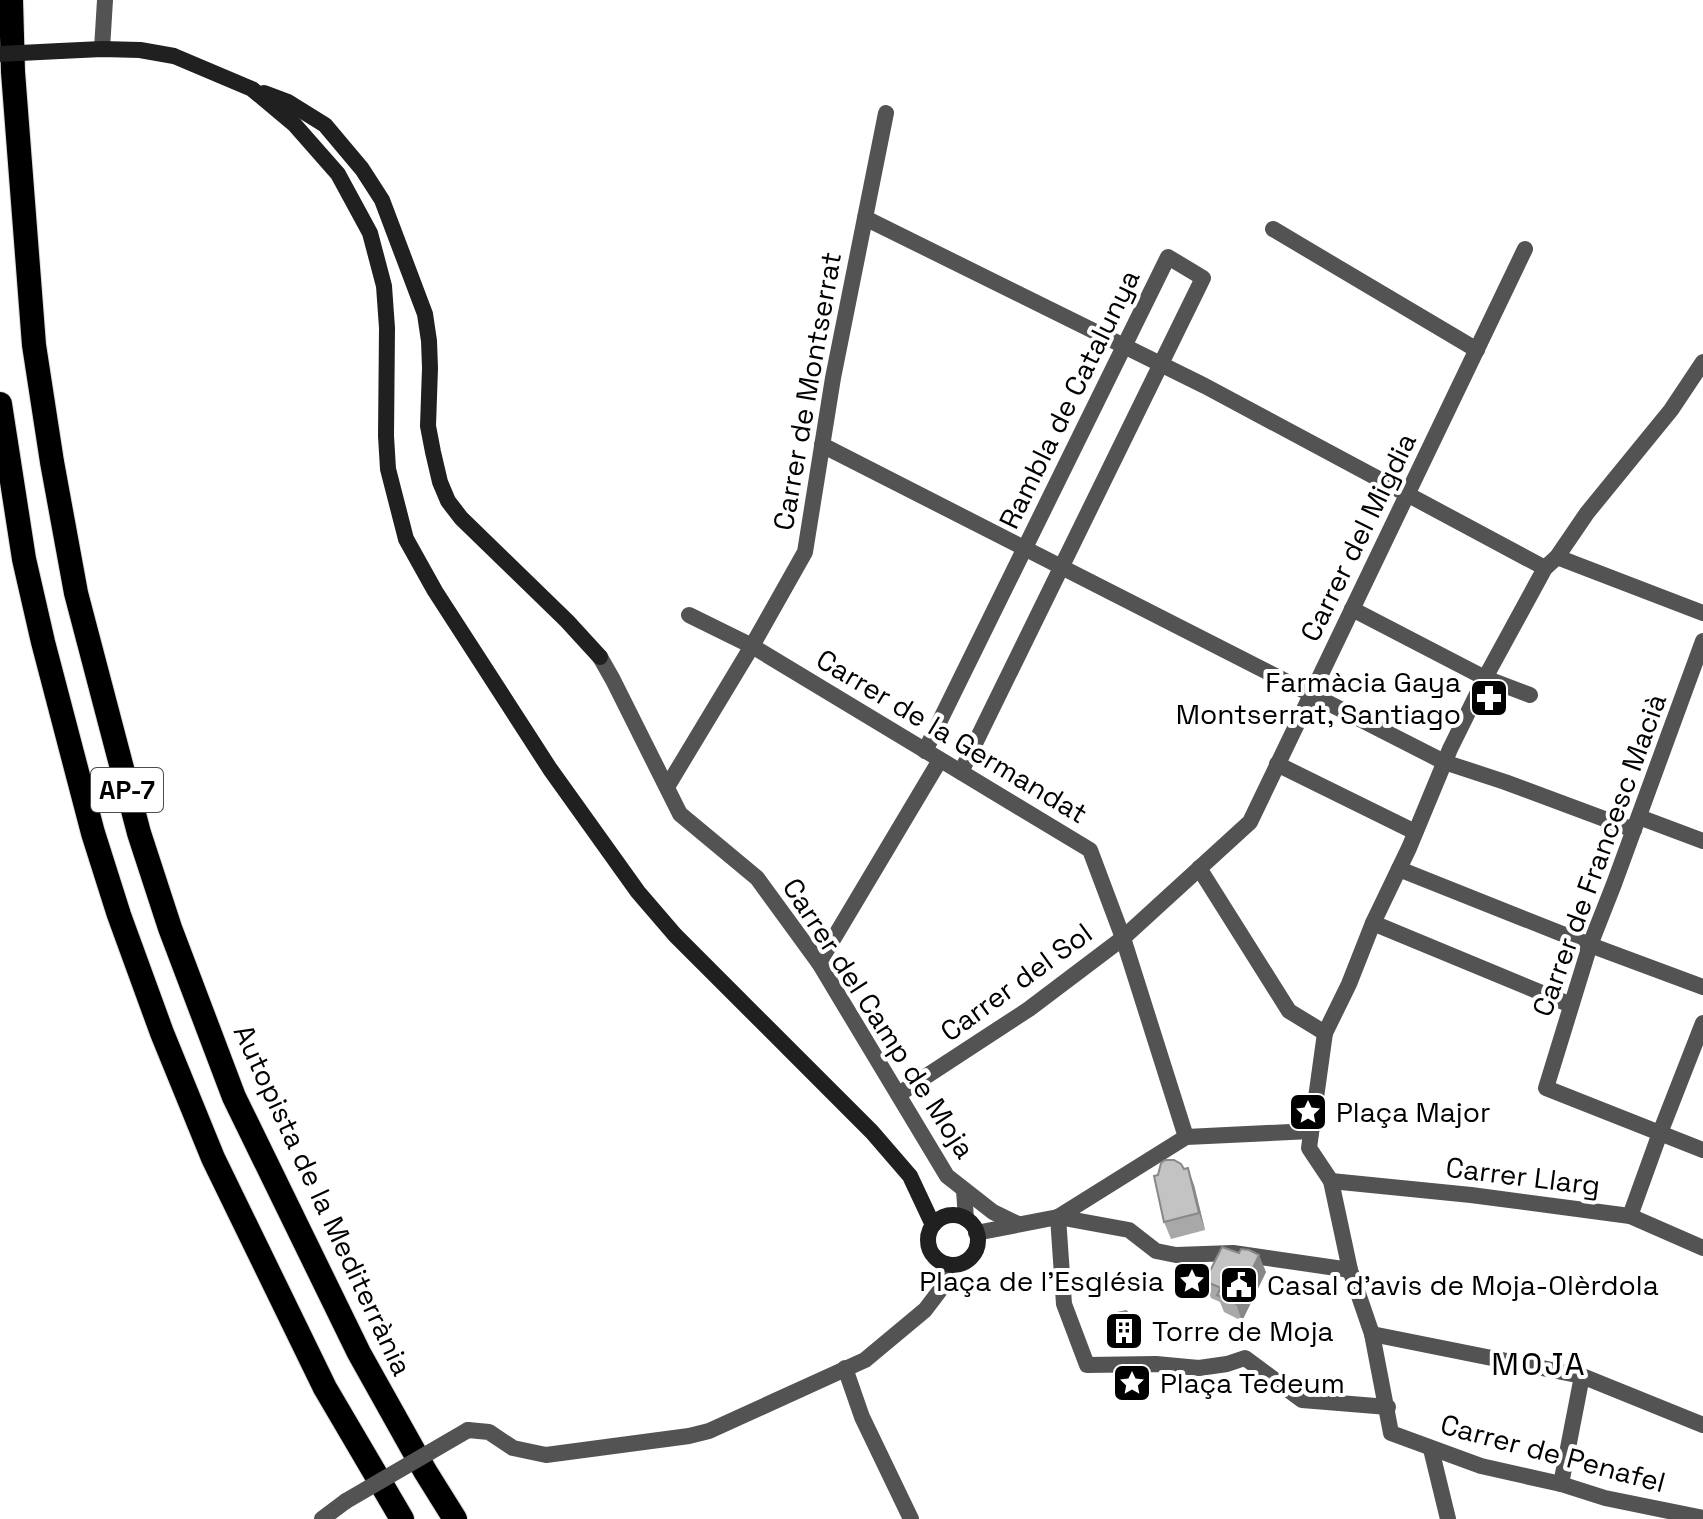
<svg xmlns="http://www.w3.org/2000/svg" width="1703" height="1519" font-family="'Space Grotesk',sans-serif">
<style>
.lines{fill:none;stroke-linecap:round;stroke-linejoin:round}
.highway-casing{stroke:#dbdbdb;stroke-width:26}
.street{stroke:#535353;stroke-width:16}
.secondary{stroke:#202020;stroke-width:16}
.highway{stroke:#000;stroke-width:24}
.street-bridge{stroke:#535353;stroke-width:16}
.secondary-bridge{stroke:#202020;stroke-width:16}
.wall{fill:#a8a8a8}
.shaded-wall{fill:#888}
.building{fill:#c3c3c3;stroke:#888;stroke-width:2}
.labels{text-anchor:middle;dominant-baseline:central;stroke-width:8;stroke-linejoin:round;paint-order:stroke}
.shield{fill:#fff;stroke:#4c4c4c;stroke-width:2}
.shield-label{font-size:26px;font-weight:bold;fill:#000}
.street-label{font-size:28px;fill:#000;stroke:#fff}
.poi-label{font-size:28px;fill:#000;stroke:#fff;text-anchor:start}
.quarter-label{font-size:32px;letter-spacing:2px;fill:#000;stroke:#fff}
</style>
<rect width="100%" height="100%" fill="#fff"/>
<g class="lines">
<defs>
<g id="highway">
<path d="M11,0L13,72L34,345L52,462L76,593L139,833L170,928L234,1097L359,1353L425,1471L455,1519"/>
<path d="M0,404L24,559L43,642L93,833L119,915L162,1033L213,1158L325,1388L402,1519"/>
</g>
</defs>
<use href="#highway" class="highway-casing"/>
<g class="street">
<path d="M102,49L105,0"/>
<path d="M865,218L1205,386L1545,568"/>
<path d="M1273,229L1477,350"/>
<path d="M1703,362L1671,410L1587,513L1557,557L1545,568L1485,678L1450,749L1409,848L1373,923L1349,984L1325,1033L1309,1148L1331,1181L1350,1270L1372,1334L1391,1433L1481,1466L1561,1484L1605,1498L1703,1518"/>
<path d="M822,445L1444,762L1505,782L1634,830"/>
<path d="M1557,557L1703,613"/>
<path d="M1352,609L1485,678L1530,695"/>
<path d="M689,615L752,646L1090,850L1123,938L1186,1137"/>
<path d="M1703,641L1614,884L1590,945L1546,1088L1703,1150"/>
<path d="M600,657L613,680L680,814L757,878L819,963L947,1176L993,1212L1018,1224"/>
<path d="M925,751L1168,257L1203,278L961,772"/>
<path d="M1277,764L1415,832"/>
<path d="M667,787L752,646L805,552L833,378L886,113"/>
<path d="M1639,817L1703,841"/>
<path d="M1199,868L1289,1011L1325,1033"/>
<path d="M1399,869L1590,945L1703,987"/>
<path d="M1373,923L1571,1005"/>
<path d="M819,963L940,760"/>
<path d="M899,1094L1029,1009L1123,938L1250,822L1525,249"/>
<path d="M1331,1181L1471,1195L1630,1216L1703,1248"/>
<path d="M964,1190L966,1219"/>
<path d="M1630,1216L1660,1133L1703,1023"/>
<path d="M1058,1217L1064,1304L1087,1365L1156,1364L1199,1368L1227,1364L1245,1358L1302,1400L1388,1407"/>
<path d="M1058,1217L1129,1230L1156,1251L1176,1255L1233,1253L1350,1270"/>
<path d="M976,1233L1058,1217L1186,1137L1311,1131"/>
<path d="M1372,1334L1582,1376L1703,1425"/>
<path d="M845,1368L862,1417L911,1519"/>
<path d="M468,1430L489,1432L513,1448L546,1455L689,1436L709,1431L865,1360L925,1310L944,1285L946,1264"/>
<path d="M1431,1449L1448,1519"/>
<path d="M1561,1484L1582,1376"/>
<path d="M322,1519L346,1501"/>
</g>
<g class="secondary">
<path d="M60,51L102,49L140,50L174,56L252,89L294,124L338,174L370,233L384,286L387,328L386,436L388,469L406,539L435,591L550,769L638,892L675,935L872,1132L910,1176L933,1225"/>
<path d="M264,93L288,102L325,125L362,169L382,200L425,314L429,341L430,368L428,426L433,452L440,482L448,501L461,518L567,621L600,657"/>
<circle cx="953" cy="1240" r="25"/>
</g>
<use href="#highway" class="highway"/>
<path class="street-bridge" d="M346,1501L468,1430"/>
<path class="secondary-bridge" d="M0,54L60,51"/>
</g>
<g class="wall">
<path d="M1158,1175L1194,1185L1205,1230L1171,1239L1164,1222Z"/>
<path d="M1266,1272L1242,1321L1224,1312L1220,1302L1211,1298L1205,1281Z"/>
<path d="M1111,1323L1134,1330L1133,1337L1127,1341L1119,1338L1114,1331Z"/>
</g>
<g class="shaded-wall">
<path d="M1188,1168L1194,1185L1205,1230L1199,1213Z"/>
<path d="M1259,1255L1266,1272L1242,1321L1236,1304Z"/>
<path d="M1130,1315L1134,1330L1133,1337L1130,1329Z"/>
</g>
<g class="building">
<path d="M1165,1160H1174L1181,1164L1184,1169L1188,1168L1199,1213L1164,1222L1154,1176L1158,1175L1161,1163Z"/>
<path d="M1222,1247L1239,1253L1241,1249L1249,1250L1259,1255L1236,1304L1217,1295L1221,1288L1205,1281Z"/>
<path d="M1126,1311L1130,1315L1131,1321L1130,1329L1124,1332L1116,1330L1111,1323L1113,1317L1117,1313Z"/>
</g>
<defs>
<symbol id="pharmacy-square" viewBox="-11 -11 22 22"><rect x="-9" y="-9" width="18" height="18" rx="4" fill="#000" stroke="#fff"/><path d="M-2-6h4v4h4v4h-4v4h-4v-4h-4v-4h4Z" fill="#fff"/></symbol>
<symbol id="sight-square" viewBox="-11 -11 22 22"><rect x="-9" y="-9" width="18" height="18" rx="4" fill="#000" stroke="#fff"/><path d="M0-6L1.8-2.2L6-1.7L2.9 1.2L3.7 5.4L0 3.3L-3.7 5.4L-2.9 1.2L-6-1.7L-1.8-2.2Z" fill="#fff"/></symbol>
<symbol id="civic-square" viewBox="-11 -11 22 22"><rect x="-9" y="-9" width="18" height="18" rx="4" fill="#000" stroke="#fff"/><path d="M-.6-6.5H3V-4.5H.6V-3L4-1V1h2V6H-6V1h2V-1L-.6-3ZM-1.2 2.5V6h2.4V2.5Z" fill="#fff"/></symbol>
<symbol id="building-square" viewBox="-11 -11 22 22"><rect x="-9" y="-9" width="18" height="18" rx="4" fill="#000" stroke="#fff"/><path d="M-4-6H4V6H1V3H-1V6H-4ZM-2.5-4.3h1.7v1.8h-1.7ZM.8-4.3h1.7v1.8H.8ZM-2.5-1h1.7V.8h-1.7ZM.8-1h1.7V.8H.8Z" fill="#fff"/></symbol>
</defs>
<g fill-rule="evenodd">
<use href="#pharmacy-square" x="1467" y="676" width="44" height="44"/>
<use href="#sight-square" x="1286" y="1090" width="44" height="44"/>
<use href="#sight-square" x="1170" y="1259" width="44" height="44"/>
<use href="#civic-square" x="1217" y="1263" width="44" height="44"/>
<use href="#building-square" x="1102" y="1309" width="44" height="44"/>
<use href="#sight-square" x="1110" y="1361" width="44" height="44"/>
</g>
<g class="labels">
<rect class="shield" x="91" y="768" width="72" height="44" rx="6"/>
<g class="shield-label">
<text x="127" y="790">AP-7</text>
</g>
<g class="street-label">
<text transform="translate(807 391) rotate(-80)">Carrer de Montserrat</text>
<text transform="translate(1069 399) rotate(-64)">Rambla de Catalunya</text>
<text transform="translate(1358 537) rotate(-64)">Carrer del Migdia</text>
<text transform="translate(952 736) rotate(31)">Carrer de la Germandat</text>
<text transform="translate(1599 855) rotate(-70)">Carrer de Francesc Macià</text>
<text transform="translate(1016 982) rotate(-36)">Carrer del Sol</text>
<text transform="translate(879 1018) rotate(57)">Carrer del Camp de Moja</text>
<text transform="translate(1523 1176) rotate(7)">Carrer Llarg</text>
<text transform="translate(323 1200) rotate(65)">Autopista de la Mediterrània</text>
<text transform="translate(1553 1453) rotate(15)">Carrer de Penafel</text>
</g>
<g class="poi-label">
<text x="1461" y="682" text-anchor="end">Farmàcia Gaya<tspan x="1461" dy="32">Montserrat, Santiago</tspan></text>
<text x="1336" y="1112">Plaça Major</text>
<text x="1164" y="1281" text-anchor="end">Plaça de l'Església</text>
<text x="1267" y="1285">Casal d'avis de Moja-Olèrdola</text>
<text x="1152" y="1331">Torre de Moja</text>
<text x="1160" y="1383">Plaça Tedeum</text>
</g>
<g class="quarter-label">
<text x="1539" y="1364">MOJA</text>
</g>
</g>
</svg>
